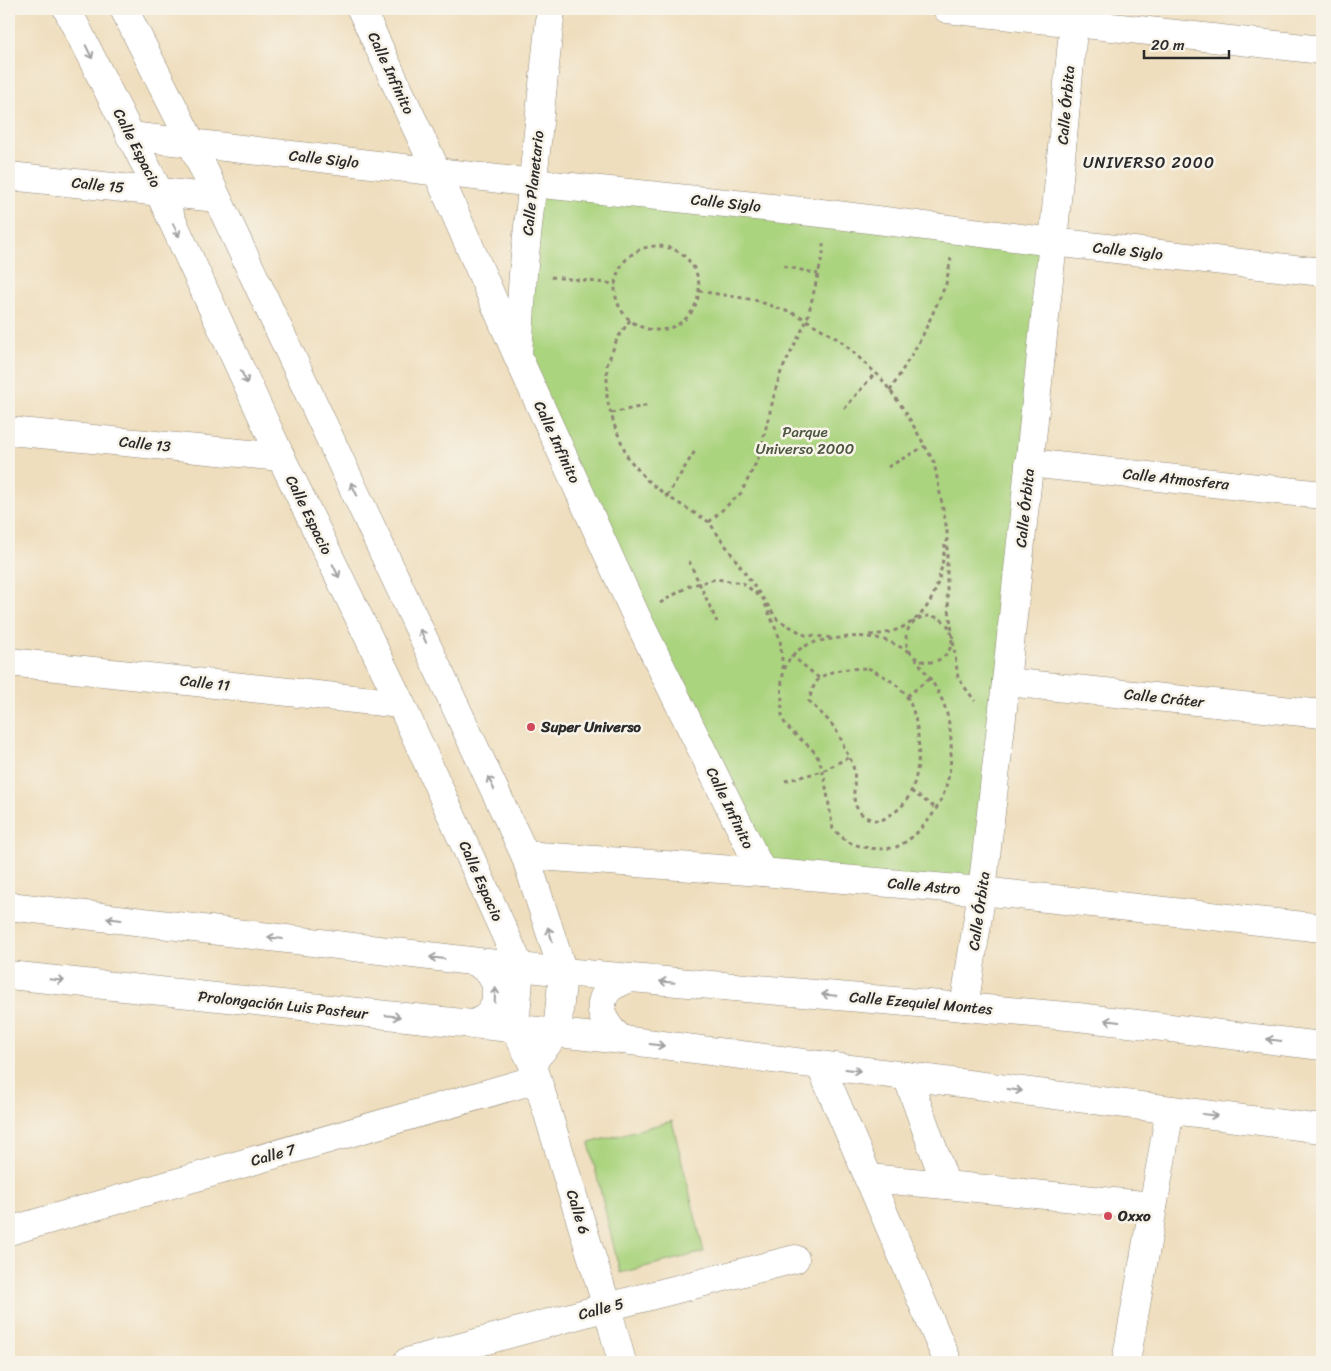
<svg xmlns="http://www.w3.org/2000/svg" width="1331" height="1371" font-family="Sriracha,sans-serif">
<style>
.park{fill:#abd47f;stroke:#6b8055}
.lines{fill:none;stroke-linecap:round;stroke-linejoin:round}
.minor-casing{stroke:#8d8474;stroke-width:29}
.major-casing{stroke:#8d8474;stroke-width:29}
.path{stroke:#8d8474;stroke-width:3;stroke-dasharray:4 4;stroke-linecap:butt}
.minor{stroke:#fff;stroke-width:28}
.major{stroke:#fff;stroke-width:28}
.oneway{stroke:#a0a0a0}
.poi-dot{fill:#d1495b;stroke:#f7f3e8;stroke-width:2}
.labels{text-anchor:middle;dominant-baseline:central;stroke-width:5;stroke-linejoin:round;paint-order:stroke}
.street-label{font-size:15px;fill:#2b2b2b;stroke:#f7f3e8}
.park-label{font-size:15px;fill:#4b5540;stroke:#f7f3e8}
.poi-label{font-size:15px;font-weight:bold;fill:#2b2b2b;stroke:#f7f3e8;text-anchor:start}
.neighbourhood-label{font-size:16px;letter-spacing:1px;fill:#2b2b2b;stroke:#f7f3e8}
</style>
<rect width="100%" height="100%" fill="#f7f3e8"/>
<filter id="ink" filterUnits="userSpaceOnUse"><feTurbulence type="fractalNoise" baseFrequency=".02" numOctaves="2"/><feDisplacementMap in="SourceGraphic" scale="10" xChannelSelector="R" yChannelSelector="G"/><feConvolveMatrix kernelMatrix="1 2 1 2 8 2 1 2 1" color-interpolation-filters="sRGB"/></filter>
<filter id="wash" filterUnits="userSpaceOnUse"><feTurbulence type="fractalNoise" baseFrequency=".0096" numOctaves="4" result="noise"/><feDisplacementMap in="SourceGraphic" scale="20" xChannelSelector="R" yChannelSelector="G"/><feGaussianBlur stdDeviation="1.12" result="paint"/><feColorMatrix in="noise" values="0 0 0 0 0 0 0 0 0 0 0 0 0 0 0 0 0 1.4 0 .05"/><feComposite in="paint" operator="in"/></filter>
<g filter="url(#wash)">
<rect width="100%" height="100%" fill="#efdebd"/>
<g class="park">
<path d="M533,183L1053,242L982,891L762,872L518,357Z"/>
<path d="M672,1121L704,1252L620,1273L589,1143Z"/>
</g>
</g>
<g filter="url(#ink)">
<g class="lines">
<defs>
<g id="minor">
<path d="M67,9L159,192L281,457L401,704L520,967L515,1029L532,1062L607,1307L622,1362"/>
<path d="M124,9L192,144L525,855L563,972L557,1033L532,1062"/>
<path d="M361,9L437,172L518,357L637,618L762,872"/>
<path d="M947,9L1322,50"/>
<path d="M130,136L533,183L821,213L1053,242L1322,272"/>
<path d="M9,176L217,198"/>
<path d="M518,353L523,274L551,9"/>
<path d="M9,431L281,457"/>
<path d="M1029,463L1322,495"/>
<path d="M9,662L401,704"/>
<path d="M1006,682L1322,714"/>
<path d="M525,855L762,872L982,891L1322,928"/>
<path d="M964,1007L982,891L1006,682L1053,242L1075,9"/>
<path d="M820,1065L948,1362"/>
<path d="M907,1076L946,1185"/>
<path d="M868,1178L946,1185L1153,1206"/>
<path d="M9,1231L537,1079"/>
<path d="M407,1362L607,1307L795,1259"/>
<path d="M1126,1362L1170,1110"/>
</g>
<g id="major">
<path d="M9,906L563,972L1078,1017L1322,1046"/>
<path d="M9,975L623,1040L1322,1129"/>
<path d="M472,1025L487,1017L496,1002V984L489,972L476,962"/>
<path d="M623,1040C606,1028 593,1008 609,989C613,985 622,982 627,979"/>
</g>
</defs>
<use href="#minor" class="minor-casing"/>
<use href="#major" class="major-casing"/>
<g class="path">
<circle cx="657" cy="288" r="42"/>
<path d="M784,266L818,274"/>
<path d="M551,277L616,284"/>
<path d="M699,291L755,300L798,315L841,341L881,378L905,411L934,462L947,530V594L958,678L975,701"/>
<path d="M630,320L617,339L607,365V400L615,427L628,458L647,480L667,496L709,522L778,620L805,635L834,638"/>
<path d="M890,391L922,337L946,284L951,258"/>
<path d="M844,409L875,373"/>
<path d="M611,413L649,405"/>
<path d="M888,467L925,446"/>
<path d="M667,496L695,451"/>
<path d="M709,522L741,493L758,459L776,388L781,372L807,320L823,254V241"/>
<path d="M689,561L717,622"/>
<path d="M660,603L689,586L716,579L743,583L758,595"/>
<path d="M765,604L780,639L783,670"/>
<circle cx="929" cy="639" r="23"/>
<path d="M870,635C877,634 886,634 893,631C933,618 940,583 945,545"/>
<path d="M909,652C879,633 858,635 825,640C790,646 779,666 782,700C782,706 781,713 783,719C788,734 811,743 818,758C826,775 829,810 833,829C839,834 845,841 851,843C862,848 884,851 896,847C919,837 939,810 946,787C952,765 953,741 948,719C944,696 929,677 916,659"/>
<path d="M791,655L819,678"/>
<path d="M868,668C882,675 898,683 907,697C924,726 925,795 893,813C889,816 884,820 879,820C871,821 861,816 857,808C851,798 856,782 854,771C853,763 849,756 845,750C843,744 841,738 837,732C830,720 819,712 809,701C811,694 813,685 818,680C830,668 853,669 868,668Z"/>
<path d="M907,696L930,678"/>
<path d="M785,781L823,771L849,757"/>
<path d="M911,791L937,809"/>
</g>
<use href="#minor" class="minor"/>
<use href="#major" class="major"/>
</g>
<defs><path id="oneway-shaft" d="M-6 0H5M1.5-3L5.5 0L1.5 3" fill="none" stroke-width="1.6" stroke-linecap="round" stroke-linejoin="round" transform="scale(1.25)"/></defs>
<g class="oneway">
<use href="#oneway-shaft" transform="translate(89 52) rotate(64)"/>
<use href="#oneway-shaft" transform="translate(176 230) rotate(65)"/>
<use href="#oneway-shaft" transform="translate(244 377) rotate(65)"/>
<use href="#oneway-shaft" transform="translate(354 489) rotate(-115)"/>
<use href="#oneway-shaft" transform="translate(336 571) rotate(64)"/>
<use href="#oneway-shaft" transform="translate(423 636) rotate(-115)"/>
<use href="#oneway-shaft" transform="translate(491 783) rotate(-115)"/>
<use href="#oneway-shaft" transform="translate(114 919) rotate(-173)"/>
<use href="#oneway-shaft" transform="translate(550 934) rotate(-108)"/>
<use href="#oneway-shaft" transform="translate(275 938) rotate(-173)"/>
<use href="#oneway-shaft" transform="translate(437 958) rotate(-173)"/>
<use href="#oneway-shaft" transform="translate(57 980) rotate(6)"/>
<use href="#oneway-shaft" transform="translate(667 982) rotate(-175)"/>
<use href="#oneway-shaft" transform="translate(495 995) rotate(-87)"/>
<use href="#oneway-shaft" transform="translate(829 995) rotate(-175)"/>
<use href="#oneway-shaft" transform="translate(393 1016) rotate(6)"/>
<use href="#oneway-shaft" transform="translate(1112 1021) rotate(-173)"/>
<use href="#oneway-shaft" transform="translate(1274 1040) rotate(-173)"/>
<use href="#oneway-shaft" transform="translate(657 1045) rotate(7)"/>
<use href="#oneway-shaft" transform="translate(853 1070) rotate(7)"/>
<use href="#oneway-shaft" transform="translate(1015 1090) rotate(7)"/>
<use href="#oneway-shaft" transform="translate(1210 1115) rotate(7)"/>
</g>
</g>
<g class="poi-dot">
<circle cx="531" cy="727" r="5"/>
<circle cx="1108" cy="1216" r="5"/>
</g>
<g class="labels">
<g class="street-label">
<text transform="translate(391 73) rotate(65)">Calle Infinito</text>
<text transform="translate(1066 105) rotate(-85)">Calle Órbita</text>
<text transform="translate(137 148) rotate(63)">Calle Espacio</text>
<text transform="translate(324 159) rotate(6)">Calle Siglo</text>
<text transform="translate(533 183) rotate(-84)">Calle Planetario</text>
<text transform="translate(98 185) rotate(6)">Calle 15</text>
<text transform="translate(726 203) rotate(6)">Calle Siglo</text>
<text transform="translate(1128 251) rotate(6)">Calle Siglo</text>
<text transform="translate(557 442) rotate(65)">Calle Infinito</text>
<text transform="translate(145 444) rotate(6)">Calle 13</text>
<text transform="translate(1176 479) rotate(6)">Calle Atmosfera</text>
<text transform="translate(1025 508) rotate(-84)">Calle Órbita</text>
<text transform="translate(309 515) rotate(64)">Calle Espacio</text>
<text transform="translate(205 683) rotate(6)">Calle 11</text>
<text transform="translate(1164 698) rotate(6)">Calle Cráter</text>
<text transform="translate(730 808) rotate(64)">Calle Infinito</text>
<text transform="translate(481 881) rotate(66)">Calle Espacio</text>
<text transform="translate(924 886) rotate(5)">Calle Astro</text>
<text transform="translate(979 911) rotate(-82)">Calle Órbita</text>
<text transform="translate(921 1003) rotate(5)">Calle Ezequiel Montes</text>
<text transform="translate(283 1005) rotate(6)">Prolongación Luis Pasteur</text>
<text transform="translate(273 1155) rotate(-16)">Calle 7</text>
<text transform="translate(578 1212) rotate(73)">Calle 6</text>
<text transform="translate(601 1309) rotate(-15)">Calle 5</text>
</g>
<g class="park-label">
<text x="805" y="432">Parque<tspan x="805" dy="17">Universo 2000</tspan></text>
</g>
<g class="poi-label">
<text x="541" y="727">Super Universo</text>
<text x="1118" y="1216">Oxxo</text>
</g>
<g class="neighbourhood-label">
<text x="1149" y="162">UNIVERSO 2000</text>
</g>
</g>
<rect width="1331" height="1371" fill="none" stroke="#f7f3e8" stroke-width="30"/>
<path d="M1144 50v8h85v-8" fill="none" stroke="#2b2b2b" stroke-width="2.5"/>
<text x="1151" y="50" font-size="15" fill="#2b2b2b" stroke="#f7f3e8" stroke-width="4" paint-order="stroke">20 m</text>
</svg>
